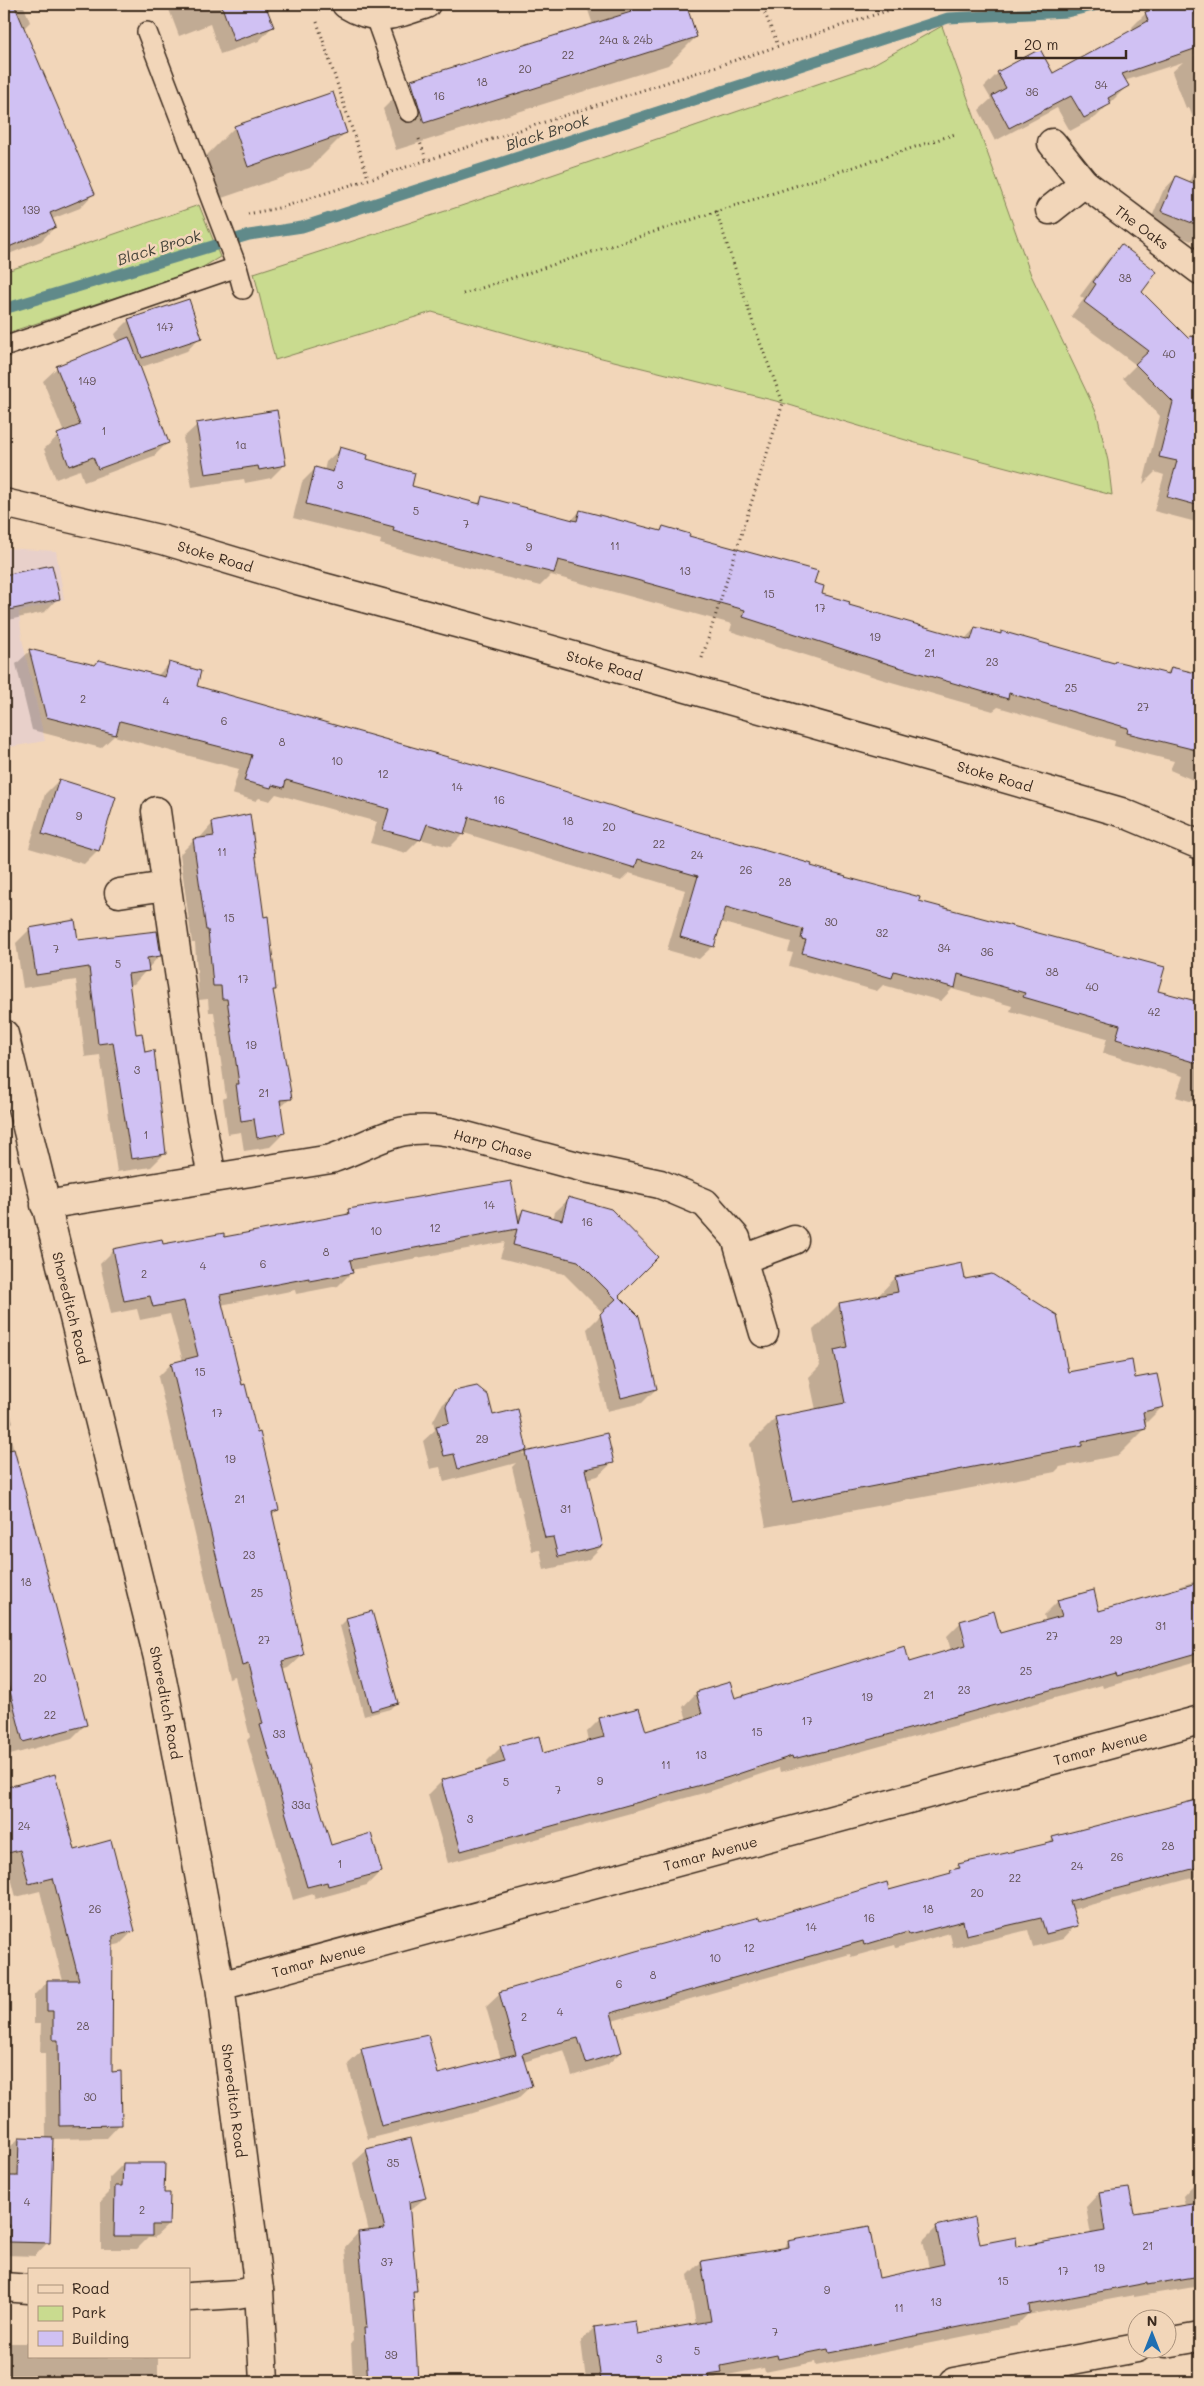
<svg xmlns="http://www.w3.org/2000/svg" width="1204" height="2386" font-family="Mali,sans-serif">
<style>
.built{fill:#e8d0ca}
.green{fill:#c9db8f;stroke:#828256}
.shadow{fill:#0003;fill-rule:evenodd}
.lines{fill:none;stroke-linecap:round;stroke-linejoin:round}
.stream{stroke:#608a8a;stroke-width:11}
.building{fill:#d0c1f3;stroke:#3b2a1e}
.lane-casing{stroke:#3b2a1e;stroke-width:22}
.street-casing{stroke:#3b2a1e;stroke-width:31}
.secondary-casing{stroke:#3b2a1e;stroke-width:31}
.path{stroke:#3b2a1e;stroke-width:3;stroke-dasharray:1 4;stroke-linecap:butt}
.lane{stroke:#f2d6b9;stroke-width:19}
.street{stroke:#f2d6b9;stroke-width:28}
.secondary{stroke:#f2d6b9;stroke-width:28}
.labels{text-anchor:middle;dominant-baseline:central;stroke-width:5;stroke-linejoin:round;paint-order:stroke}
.number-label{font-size:11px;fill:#605053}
.street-label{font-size:14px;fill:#3b2a1e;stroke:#f2d6b9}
.water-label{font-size:15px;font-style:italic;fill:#444239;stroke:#f2d6b9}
</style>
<rect width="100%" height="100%" fill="#f2d6b9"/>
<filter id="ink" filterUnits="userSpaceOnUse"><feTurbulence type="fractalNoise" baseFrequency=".02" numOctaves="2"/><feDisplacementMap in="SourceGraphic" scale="10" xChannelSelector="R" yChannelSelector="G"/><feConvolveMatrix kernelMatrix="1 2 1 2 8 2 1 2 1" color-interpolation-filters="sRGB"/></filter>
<g filter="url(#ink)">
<path class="built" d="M4,548L56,551L64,599L19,612L22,639L45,741L4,748Z"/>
<g class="green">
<path d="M942,26L1031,275L1097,414L1108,461L1112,495L919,444L776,401L545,344L432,312L275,360L254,273L464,205L870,66Z"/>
<path d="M199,205L220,257L198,270L4,334V272Z"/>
</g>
<g class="shadow">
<path d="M4,4H23L30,22L23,29L93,194L80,208L52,219L55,227L41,241L4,256Z"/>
<path d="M167,4H264L272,27L259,41L220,54L210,24L179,36Z"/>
<path d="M586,4H685L696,37L668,65L396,150L383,109L411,81L593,25Z"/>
<path d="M1175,4H1190L1200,35V49L1193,56L1200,53V138L1189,107L1186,108L1172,72L1183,62L1124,81L1127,86L1096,117L1070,131L1057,108L995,141L979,110L991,99L984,87L998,73L1040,51L1053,75L1133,30L1132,27L1146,13Z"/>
<path d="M235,127L345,133L310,168L213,201L200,162Z"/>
<path d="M1200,154V232L1191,241L1149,224L1163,191L1176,177L1189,183Z"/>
<path d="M1121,246L1140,292L1200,352V523L1154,511L1164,475L1155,472L1143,484L1160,416L1123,378L1136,365L1071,316L1084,299L1080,296L1107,260Z"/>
<path d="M129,320L200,337L187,351L139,368L168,442L154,456L84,482L80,470L56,479L44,449L58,436L64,433L43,381L57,368L118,342L115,334Z"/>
<path d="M197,425L284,465L271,478L245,483L244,479L192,487L183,438Z"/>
<path d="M340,449L365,460L410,487L476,505L483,498L571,521L580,511L659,532L663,528L812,584L820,595L847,606L964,640L975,628L999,635L1002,632L1113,664L1165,675L1171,668L1200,675V783L1170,770L1174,761L1114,746L1115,741L998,707L993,711L881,679L730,631L732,624L551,575L540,586L418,555L380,544L381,540L293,518L302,482L316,468L324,471L326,462Z"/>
<path d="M51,566L58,598L45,612L4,621V577Z"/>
<path d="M30,651L95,667L157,676L169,664L196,687L810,867L918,902L1157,992L1167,1001L1200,1011V1104L1176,1097L1183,1076L1103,1053L1107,1038L1010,1011L1012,1006L952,989L941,1001L883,985L877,991L789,966L793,953L788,952L791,942L720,922L713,946L699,959L667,950L685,890L629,873L621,881L464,833L450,847L420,839L406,853L370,843L377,822L276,794L270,801L259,798L256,801L232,794L239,769L114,736L101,748L32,730L16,664Z"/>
<path d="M59,780L98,850L84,864L29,848L45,794Z"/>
<path d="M213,823L274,989L272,991L291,1098L280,1108L284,1133L270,1147L244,1151L241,1132L228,1134L223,1099L226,1097L214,1012H209L208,999L199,1000L195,943H192L180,854L194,840L199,839Z"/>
<path d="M30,929L77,942L160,955L134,984L128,985L135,1035L165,1153L151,1167L117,1172L100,1055L85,1057L76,980L23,988L16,943Z"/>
<path d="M569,1199L617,1296L656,1389L642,1403L607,1411L587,1329L603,1313L564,1274L500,1258L505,1242L351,1270V1273L338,1286L296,1294L295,1290L221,1305L277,1510L271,1516L303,1655L289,1668L283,1670L311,1781L330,1846L381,1871L367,1885L315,1899L313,1894L293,1900L247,1740L250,1737L235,1677L229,1679L158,1377L171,1364L183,1361L170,1314L140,1320L137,1309L111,1314L100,1264L114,1250L223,1239L343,1216L349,1211L517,1217L523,1210L553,1219L555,1212Z"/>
<path d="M895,1278L964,1281L1067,1373L1134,1379L1162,1407L1144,1425L1145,1429L1119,1455L1060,1467L1055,1472L766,1527L750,1444L776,1418L816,1410L809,1377L820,1366L813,1330L839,1304L876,1298Z"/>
<path d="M4,1389L13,1422L8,1427L85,1725L72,1738L10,1755L4,1732Z"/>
<path d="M455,1392L492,1416L526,1450L522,1454L606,1435L612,1463L598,1476L586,1479L602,1546L588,1560L544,1570L540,1550L532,1551L512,1467L516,1463L444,1482L440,1467L430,1469L423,1441L435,1430L433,1421L441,1406Z"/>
<path d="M1200,1580V1660L1103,1688L1102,1685L848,1755L780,1772L779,1768L711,1791L448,1863L428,1795L442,1781L489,1768L487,1761L501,1747L542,1755L589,1742L587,1732L600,1719L645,1732L687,1720L683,1707L696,1693L729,1683L735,1700L908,1663L951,1651L947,1636L961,1622L1000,1635L1046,1622L1044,1615L1058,1601L1099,1612L1176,1590L1180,1586ZM961,1629H963L969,1651L967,1652Z"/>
<path d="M347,1619L397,1702L390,1709L364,1716L340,1626Z"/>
<path d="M54,1776L74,1851L133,1931L120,1944L112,1946L111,2073L120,2124L107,2138L51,2139L48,2242L35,2256L4,2255L5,2152L19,2138L46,2139L45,2053H40L41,2024H34V1995L48,1981H63L40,1891L16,1897L7,1862L4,1863V1789Z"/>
<path d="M1200,1799V1876L1071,1910L1076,1925L1063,1939L1033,1947L1028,1930L953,1948L950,1933L896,1948L895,1945L851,1957L850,1954L612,2021L621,2052L607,2065L572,2076L564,2050L536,2058L524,2062L531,2086L517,2099L469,2114L368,2139L348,2064L362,2051L438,2076L501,2059L486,2007L500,1994L760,1922L948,1875L959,1866L1047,1845L1053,1839Z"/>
<path d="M367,2150L425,2198L408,2212L416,2290L412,2294L417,2382H353L351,2343L353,2341L345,2247L358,2233L369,2232L353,2163Z"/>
<path d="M123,2164L163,2195L168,2225L154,2238H148L137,2249H101V2201L109,2193V2178Z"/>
<path d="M1200,2181V2286L1134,2297V2295L1027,2315L1016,2326L816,2366L815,2362L765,2372L764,2368L717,2377L711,2382H567L586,2380L581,2341L594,2328L636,2335L696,2325L688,2275L701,2262L781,2250L789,2242L878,2280L929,2268L923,2241L936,2228L974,2218L979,2246L1016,2249L1091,2235L1086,2207L1099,2193L1133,2214L1185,2206L1183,2196L1196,2182Z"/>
<path d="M7,2343H29V2357L158,2358V2382H4V2347Z"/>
</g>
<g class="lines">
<path class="stream" d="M4,309L249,235L302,227L948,18L1067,12L1102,4"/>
</g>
<g class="building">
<path d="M4,4H14L95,194L50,213L56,227L4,249Z"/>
<path d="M221,4H265L274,27L234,41Z"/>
<path d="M629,4H686L697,37L424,123L411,80L631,12Z"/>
<path d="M1171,4H1192L1200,31V47L1122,74L1129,86L1108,98L1111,104L1084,118L1071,96L1009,128L992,96L1006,88L997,72L1040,49L1053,73L1148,21L1145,12Z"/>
<path d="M333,92L347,133L248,167L234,126Z"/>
<path d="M1176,176L1200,186V226L1161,211Z"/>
<path d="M1121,244L1157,272L1142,292L1189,339L1190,336L1200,338V506L1167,497L1177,461L1159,457L1173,402L1135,364L1149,351L1084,302L1096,284L1093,282Z"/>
<path d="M189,299L202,338L142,358L128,319Z"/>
<path d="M129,337L169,443L98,469L93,457L69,466L57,434L80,425L56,366Z"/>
<path d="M277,410L286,465L259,470L258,466L205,474L196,423Z"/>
<path d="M340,447L368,455L367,459L415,473L412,486L480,504L482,496L577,521L580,510L661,531L663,526L690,534L689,536L818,571L814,583L824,586L822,594L850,602L849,605L971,640L975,627L1001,634V631L1114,663L1115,661L1169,674L1171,667L1200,674V751L1127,733L1128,728L1009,693L1008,699L895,666L743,617L745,610L633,579L558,560L554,573L512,563L393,531L394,527L306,504L315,467L333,472Z"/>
<path d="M52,565L60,599L4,611V575Z"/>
<path d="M29,649L95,665L99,660L165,677L169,662L201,671L197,686L529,780L634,813L812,864L811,866L846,876L845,877L920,897L919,901L1165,967L1158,991L1200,1002V1064L1116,1039L1120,1025L1023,997L1025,993L958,974L955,988L894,971L892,978L802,953L806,940L801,939L803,929L726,907L714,947L680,937L698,876L638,859L635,868L469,817L464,835L427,824L421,840L383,830L389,809L286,780L284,788L272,785L271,788L244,781L252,755L120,721L116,735L46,717Z"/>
<path d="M59,779L116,797L99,851L42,834Z"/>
<path d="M250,814L264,917L268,916L276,990H273L292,1099L280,1100L285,1133L257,1138L254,1119L241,1121L236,1084H239L227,999H222L221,986H213L208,930H206L193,839L214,836L212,822Z"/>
<path d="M75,920L78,940L157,931L161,956L147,958L149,971L128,974L136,1034L142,1033L145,1052L154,1050L166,1154L131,1159L113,1042L98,1044L89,967L36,975L29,928Z"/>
<path d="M511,1181L519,1223L523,1209L562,1220L568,1197L611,1209L658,1257L619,1296L639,1316L657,1389L621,1398L600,1314L616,1299L578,1261L513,1245L517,1229L350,1260L353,1273L309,1281V1278L220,1295L242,1385L245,1384L257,1433L260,1432L279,1510L272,1512L304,1655L282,1661L312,1781L331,1845L371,1833L382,1872L328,1886L327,1882L307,1887L260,1725L263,1724L248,1664L242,1666L171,1363L198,1356L184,1301L153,1307L150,1296L124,1301L113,1249L162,1239L163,1244L224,1233V1237L349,1214L348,1209Z"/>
<path d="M962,1263L965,1279L992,1274L1057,1315L1068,1372L1132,1360L1135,1378L1157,1374L1164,1407L1143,1412L1146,1429L1082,1442V1446L792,1502L775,1417L845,1403L834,1350L847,1347L839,1303L898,1292L895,1277Z"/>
<path d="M477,1386L488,1395L493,1415L518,1409L527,1450L458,1469L454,1454L444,1456L436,1426L449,1423L446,1406L454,1391Z"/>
<path d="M607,1433L614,1463L585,1469L603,1546L558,1557L553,1537L545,1538L525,1452Z"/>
<path d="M14,1449L87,1725L23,1742L4,1668V1451Z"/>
<path d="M1200,1582V1652L1116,1676L1115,1672L862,1742L793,1759L792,1756L726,1778L461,1851L441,1780L505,1762L500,1746L539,1736L543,1753L604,1737L599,1718L639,1708L646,1731L702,1714L696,1692L730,1682L735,1698L905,1646L909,1662L966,1645L960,1621L994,1611L1000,1633L1062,1616L1057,1600L1094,1590L1099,1611Z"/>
<path d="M372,1611L398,1703L371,1711L346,1618Z"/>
<path d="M55,1774L75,1850L111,1840L135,1931L113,1936L112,2072L121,2071L122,2125L59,2126L58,2040H53V2011H47V1980H79L53,1878L29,1884L20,1850L8,1853L4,1837V1788Z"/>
<path d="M1200,1799V1867L1070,1901L1078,1926L1046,1934L1041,1918L966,1935L963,1921L909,1935L908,1932L864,1945L863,1941L611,2013L622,2052L586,2063L578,2038L551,2045L522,2054L532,2086L484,2101L381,2126L361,2049L428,2035L438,2074L516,2054L499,1992L636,1951L760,1917L761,1920L887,1882L889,1890L951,1873L950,1870L960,1868L958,1864L1054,1842L1052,1837Z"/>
<path d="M19,2137L53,2138L50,2243L9,2242L10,2225H4V2176H18Z"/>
<path d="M411,2138L426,2198L409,2202L417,2291H413L418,2382H368L364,2328H367L358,2232L385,2229L366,2149Z"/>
<path d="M123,2163H165L164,2193H170L169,2225H152V2236H114L115,2186H122Z"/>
<path d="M1129,2188L1134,2213L1200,2203V2276L1147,2285V2283L1029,2305L1030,2313L829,2353L828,2349L778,2359L777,2355L721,2366L722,2373L708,2375L709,2382H601L594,2327L635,2321L637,2334L711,2321L701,2261L789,2247L788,2241L869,2226L879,2278L944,2264L936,2226L975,2217L980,2244L1016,2237L1017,2247L1105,2231L1099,2192Z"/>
</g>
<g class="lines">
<defs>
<g id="lane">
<path d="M375,17L409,112"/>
<path d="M237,267L243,289"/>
<path d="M4,347L237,267L147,32"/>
</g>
<g id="street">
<path d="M346,4C377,23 394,15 426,4"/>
<path id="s1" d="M1052,143L1084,183L1200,270"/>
<path d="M1050,210L1084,183"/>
<path id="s2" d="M4,503L163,540L297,580L471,627L976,770L1121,812L1200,845"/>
<path d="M156,811L198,1104L212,1177"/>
<path d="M119,893L166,886"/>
<path id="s3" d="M45,1205L331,1159C379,1142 396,1122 451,1132L581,1167L660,1184L705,1203L736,1238L764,1333"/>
<path d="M743,1259L794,1240"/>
<path id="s4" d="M220,1986L1200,1720"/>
<path d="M4,2287L29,2289"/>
<path d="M189,2297L237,2294L259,2290"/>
<path d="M1166,2343L1200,2337"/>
<path d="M954,2382L1137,2348"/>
</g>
<g id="secondary">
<path id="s5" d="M4,1034L158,1658L166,1699L220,1986L259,2290L264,2382"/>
</g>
</defs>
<use href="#lane" class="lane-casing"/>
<use href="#street" class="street-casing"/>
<use href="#secondary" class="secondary-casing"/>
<g class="path">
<path d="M761,4L778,45"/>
<path d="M317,22L368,178"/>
<path d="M419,139L426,159"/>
<path d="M248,214L283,207L908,4"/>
<path d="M463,294L955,134"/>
<path d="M702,658L783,403L755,329L716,211"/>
</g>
<use href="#lane" class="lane"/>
<use href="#street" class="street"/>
<use href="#secondary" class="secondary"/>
</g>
</g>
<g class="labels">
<g class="number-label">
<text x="626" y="39">24a &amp; 24b</text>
<text x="568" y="54">22</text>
<text x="525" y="68">20</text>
<text x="482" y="81">18</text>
<text x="1101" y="84">34</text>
<text x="1032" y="91">36</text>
<text x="439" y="95">16</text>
<text x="31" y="209">139</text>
<text x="1125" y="277">38</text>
<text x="165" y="326">147</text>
<text x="1169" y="353">40</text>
<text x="87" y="380">149</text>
<text x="104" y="430">1</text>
<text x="241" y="444">1a</text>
<text x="340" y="484">3</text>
<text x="416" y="510">5</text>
<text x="466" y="523">7</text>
<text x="615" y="545">11</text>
<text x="529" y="546">9</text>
<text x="685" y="570">13</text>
<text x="769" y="593">15</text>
<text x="820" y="607">17</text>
<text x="875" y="636">19</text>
<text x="930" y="652">21</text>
<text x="992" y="661">23</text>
<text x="1071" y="687">25</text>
<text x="83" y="698">2</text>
<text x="166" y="700">4</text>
<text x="1143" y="706">27</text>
<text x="224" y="720">6</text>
<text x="282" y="741">8</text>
<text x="337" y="760">10</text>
<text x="383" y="773">12</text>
<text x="457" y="786">14</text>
<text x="499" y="799">16</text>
<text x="79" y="815">9</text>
<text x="568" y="820">18</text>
<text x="609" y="826">20</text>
<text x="659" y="843">22</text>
<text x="222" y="851">11</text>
<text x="697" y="854">24</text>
<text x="746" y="869">26</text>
<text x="785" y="881">28</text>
<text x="229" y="917">15</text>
<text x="831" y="921">30</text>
<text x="882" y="932">32</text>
<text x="944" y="947">34</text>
<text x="56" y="948">7</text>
<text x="987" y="951">36</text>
<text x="118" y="963">5</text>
<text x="1052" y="971">38</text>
<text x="243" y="978">17</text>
<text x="1092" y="986">40</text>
<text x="1154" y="1011">42</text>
<text x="251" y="1044">19</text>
<text x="137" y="1069">3</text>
<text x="264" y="1092">21</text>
<text x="146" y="1134">1</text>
<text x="489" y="1204">14</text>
<text x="587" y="1221">16</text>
<text x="435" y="1227">12</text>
<text x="376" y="1230">10</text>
<text x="326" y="1251">8</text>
<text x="263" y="1263">6</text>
<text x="203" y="1265">4</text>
<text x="144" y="1273">2</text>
<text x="200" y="1371">15</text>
<text x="217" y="1412">17</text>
<text x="482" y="1438">29</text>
<text x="230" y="1458">19</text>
<text x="240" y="1498">21</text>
<text x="566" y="1508">31</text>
<text x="249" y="1554">23</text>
<text x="26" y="1581">18</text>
<text x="257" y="1592">25</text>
<text x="1161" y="1625">31</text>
<text x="1052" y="1635">27</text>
<text x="264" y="1639">27</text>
<text x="1116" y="1639">29</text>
<text x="1026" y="1670">25</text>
<text x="40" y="1677">20</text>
<text x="964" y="1689">23</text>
<text x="929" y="1694">21</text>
<text x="867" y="1696">19</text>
<text x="50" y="1714">22</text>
<text x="807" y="1720">17</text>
<text x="757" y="1731">15</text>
<text x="279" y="1733">33</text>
<text x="701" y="1754">13</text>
<text x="666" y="1764">11</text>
<text x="600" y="1780">9</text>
<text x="506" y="1781">5</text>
<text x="558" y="1789">7</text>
<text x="301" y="1804">33a</text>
<text x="470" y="1818">3</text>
<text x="24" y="1825">24</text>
<text x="1168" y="1845">28</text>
<text x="1117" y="1856">26</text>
<text x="340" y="1863">1</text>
<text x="1077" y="1865">24</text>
<text x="1015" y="1877">22</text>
<text x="977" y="1892">20</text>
<text x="95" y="1908">26</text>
<text x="928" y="1908">18</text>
<text x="869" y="1917">16</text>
<text x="811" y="1926">14</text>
<text x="749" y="1947">12</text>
<text x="715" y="1957">10</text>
<text x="653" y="1974">8</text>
<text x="619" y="1983">6</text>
<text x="560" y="2011">4</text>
<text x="524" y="2016">2</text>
<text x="83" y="2025">28</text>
<text x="90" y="2096">30</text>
<text x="393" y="2162">35</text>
<text x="27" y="2201">4</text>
<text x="142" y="2209">2</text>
<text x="1148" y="2245">21</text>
<text x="387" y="2261">37</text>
<text x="1099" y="2267">19</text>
<text x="1063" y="2270">17</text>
<text x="1003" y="2280">15</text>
<text x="827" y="2289">9</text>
<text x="936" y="2301">13</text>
<text x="899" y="2307">11</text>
<text x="775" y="2331">7</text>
<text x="697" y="2350">5</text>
<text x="391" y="2354">39</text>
<text x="659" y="2358">3</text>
</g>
<g class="street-label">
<text stroke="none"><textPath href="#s1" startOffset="124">The Oaks</textPath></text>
<text stroke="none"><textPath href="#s2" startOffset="218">Stoke Road</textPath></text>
<text stroke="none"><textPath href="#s2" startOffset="622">Stoke Road</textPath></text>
<text stroke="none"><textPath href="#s2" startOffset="1028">Stoke Road</textPath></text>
<text stroke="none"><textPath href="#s3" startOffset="459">Harp Chase</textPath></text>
<text stroke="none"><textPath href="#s5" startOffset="282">Shoreditch Road</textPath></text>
<text stroke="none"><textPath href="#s5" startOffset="688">Shoreditch Road</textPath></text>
<text stroke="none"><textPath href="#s4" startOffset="912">Tamar Avenue</textPath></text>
<text stroke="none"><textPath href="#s4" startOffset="508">Tamar Avenue</textPath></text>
<text stroke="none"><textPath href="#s4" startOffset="102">Tamar Avenue</textPath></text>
<text stroke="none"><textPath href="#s5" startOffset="1092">Shoreditch Road</textPath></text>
</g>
<g class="water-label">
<text transform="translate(547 132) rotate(-18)">Black Brook</text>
<text transform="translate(159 247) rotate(-17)">Black Brook</text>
</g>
</g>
<rect width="1204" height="2386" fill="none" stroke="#f2d6b9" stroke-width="20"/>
<rect x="10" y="10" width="1184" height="2366" fill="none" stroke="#3b2a1e" stroke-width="2" filter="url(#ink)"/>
<rect x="28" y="2268" width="162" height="90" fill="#f2d6b9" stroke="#a9917b"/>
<rect x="38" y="2285" width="25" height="8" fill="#f2d6b9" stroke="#a9917b"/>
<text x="72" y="2294" font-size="15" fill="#3b2a1e">Road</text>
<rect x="38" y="2306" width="25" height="15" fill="#c9db8f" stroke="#a9917b"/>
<text x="72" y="2318" font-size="15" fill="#3b2a1e">Park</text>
<rect x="38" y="2331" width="25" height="15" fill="#d0c1f3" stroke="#a9917b"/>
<text x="72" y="2344" font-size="15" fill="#3b2a1e">Building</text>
<g transform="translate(1152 2334)"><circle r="24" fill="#f2d6b9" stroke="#a9917b"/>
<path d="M0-4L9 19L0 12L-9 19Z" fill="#1f6fb2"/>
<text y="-8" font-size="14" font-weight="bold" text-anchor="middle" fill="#3b2a1e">N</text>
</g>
<path d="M1016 50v8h110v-8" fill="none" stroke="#3b2a1e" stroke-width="2.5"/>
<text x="1024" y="50" font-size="15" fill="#3b2a1e" stroke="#f2d6b9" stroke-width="4" paint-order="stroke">20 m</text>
</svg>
